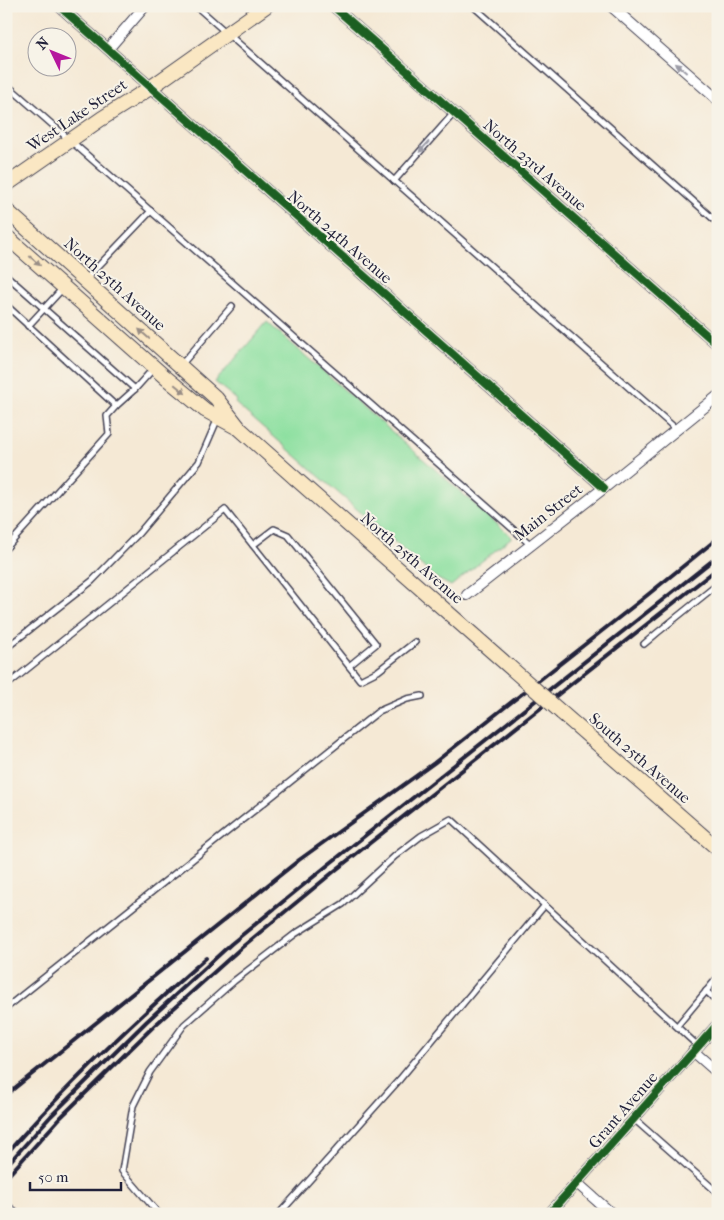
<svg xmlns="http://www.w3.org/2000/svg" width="724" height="1220" font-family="'IM FELL French Canon',serif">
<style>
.green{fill:#8de0a0;stroke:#58816e}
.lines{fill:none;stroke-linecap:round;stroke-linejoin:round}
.lane-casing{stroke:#424052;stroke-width:8}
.street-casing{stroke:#424052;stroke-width:12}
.secondary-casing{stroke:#424052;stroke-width:16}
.lane{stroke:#fff;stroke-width:5}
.street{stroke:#fff;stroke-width:10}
.secondary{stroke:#fae7c3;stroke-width:14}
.rail{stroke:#22223b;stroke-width:4}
.secondary-bridge-casing{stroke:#424052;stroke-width:16;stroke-linecap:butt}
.secondary-bridge{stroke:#fae7c3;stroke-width:14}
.cycleway-casing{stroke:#f7f3e8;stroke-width:11}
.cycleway{stroke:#1b5e20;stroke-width:8}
.oneway{fill:#9c9ca7}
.oneway2{fill:#998e86}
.labels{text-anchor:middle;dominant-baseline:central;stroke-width:4;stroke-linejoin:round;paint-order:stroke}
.street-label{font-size:16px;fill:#22223b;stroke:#f7f3e8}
</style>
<rect width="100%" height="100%" fill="#f7f3e8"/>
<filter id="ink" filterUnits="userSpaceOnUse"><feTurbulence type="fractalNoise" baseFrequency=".02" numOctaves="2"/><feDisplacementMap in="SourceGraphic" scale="10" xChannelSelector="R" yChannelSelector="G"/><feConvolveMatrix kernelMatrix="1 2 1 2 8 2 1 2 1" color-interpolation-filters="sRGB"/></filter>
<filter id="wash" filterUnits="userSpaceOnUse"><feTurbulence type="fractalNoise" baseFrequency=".0096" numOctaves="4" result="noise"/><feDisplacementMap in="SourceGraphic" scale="20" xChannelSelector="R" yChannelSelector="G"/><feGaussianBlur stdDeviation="1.12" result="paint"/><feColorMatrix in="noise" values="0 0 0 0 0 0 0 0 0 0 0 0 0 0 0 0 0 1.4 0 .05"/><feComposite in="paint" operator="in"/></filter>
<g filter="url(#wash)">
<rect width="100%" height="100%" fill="#f5e9d5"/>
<path class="green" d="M267,322L512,537L451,586L436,578L235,403L237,400L215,382Z"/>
</g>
<g filter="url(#ink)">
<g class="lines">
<defs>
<g id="lane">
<path d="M196,6L676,429"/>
<path d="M473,6L718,223"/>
<path d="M6,84L531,545"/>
<path d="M394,181L454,113"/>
<path d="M6,275L135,389L153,369"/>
<path d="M85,280L151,211"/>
<path d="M6,305L116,406L135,389"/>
<path d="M28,326L64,287"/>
<path d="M181,365L232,306"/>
<path d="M253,545L274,529L288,535L376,644L349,666"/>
<path d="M6,548L109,434L107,416L116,406"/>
<path d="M644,644L657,633L718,584"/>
<path d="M6,648L92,581L139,533L199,462L218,418"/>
<path d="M6,686L225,510L360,680L378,671L415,642"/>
<path d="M706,991L718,1002"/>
<path d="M6,1008L379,711L407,699L422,696"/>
<path d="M677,1026L718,977"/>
<path d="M634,1119L718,1193"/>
<path d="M159,1214L122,1171L133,1106L150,1072L184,1025L234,981L295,934L343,904L395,856L421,836L451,819L698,1046"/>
<path d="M279,1214L400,1079L545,905"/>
</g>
<g id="street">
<path d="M59,6L604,488"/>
<path d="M333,6L718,345"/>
<path d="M611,6L718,100"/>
<path d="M108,49L145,6"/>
<path d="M467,595L604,488L718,396"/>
<path d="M693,1051L718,1073"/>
<path d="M577,1183L612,1214"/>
<path d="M549,1214L718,1024"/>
</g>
<g id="secondary">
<path d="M6,185L101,119L150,88L266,6"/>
<path d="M6,210L216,398L240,429L295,478"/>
<path d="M6,236L165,377L205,410L236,427"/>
<path d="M562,713L718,849"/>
</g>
</defs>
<use href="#lane" class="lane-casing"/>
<use href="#street" class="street-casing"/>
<use href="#secondary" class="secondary-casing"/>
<use href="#lane" class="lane"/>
<use href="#street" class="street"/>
<use href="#secondary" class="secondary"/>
<g class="rail">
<path d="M6,1095L299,860L434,763L640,601L718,538"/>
<path d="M6,1154C68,1084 136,1019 206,958"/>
<path d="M6,1166L51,1116L146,1022L231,944L328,865L718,556"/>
<path d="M6,1178L60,1118L154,1026L241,948L337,869L718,568"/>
<path d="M6,1201L20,1214"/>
<path d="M6,1213L7,1214"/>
</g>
<defs>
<path id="secondary-bridge" d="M295,478L562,713"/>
</defs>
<use href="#secondary-bridge" class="secondary-bridge-casing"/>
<use href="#secondary-bridge" class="secondary-bridge"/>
<defs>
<g id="cycleway">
<path d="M59,6L604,488"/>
<path d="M333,6L718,345"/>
<path d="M549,1214L718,1024"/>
</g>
</defs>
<use href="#cycleway" class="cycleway-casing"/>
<use href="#cycleway" class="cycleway"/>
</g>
<defs><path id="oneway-solid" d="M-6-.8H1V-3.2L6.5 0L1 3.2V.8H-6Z" transform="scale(1.25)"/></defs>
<g class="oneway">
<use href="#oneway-solid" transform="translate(681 68) rotate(-139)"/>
<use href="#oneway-solid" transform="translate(424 147) rotate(132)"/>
</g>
<g class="oneway2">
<use href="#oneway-solid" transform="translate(35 261) rotate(41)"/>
<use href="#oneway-solid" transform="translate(144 334) rotate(-138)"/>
<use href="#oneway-solid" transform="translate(180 389) rotate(40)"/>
</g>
</g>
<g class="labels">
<g class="street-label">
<text transform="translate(77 115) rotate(-34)">West Lake Street</text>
<text transform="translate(535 165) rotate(41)">North 23rd Avenue</text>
<text transform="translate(340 237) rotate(41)">North 24th Avenue</text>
<text transform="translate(115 284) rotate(42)">North 25th Avenue</text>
<text transform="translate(548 512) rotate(-38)">Main Street</text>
<text transform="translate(412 558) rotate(41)">North 25th Avenue</text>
<text transform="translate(640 758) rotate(41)">South 25th Avenue</text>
<text transform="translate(623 1110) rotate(-49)">Grant Avenue</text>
</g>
</g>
<rect width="724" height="1220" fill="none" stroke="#f7f3e8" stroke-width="25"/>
<g transform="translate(52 52) rotate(313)"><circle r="24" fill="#f7f3e8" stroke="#a29fa3"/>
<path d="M0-4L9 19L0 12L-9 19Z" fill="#b5179e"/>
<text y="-8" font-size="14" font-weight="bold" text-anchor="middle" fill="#22223b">N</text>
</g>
<path d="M30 1182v8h91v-8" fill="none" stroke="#22223b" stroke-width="2.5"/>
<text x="38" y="1182" font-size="15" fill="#22223b" stroke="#f7f3e8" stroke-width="4" paint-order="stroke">50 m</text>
</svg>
